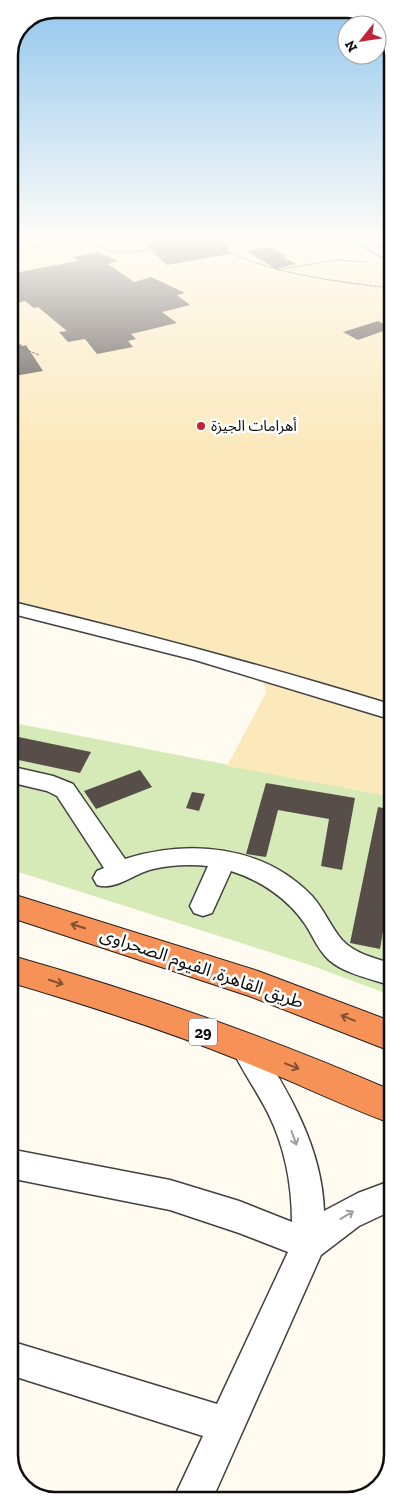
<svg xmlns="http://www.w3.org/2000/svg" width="402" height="1509" font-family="'Zilla Slab','Noto Sans Arabic',serif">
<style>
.green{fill:#d6eab8}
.sand{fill:#fbe8bb}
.building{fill:#574e4a}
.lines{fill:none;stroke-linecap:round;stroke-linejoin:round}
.minor-casing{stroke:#414141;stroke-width:3}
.highway-casing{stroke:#1f1f1f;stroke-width:2}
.path{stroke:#303030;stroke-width:1;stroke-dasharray:3 1;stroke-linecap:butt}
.minor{fill:#fff;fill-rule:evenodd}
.highway{fill:#f69257;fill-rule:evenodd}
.oneway{stroke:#825032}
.oneway2{stroke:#9f9f9f}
.poi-dot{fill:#c12439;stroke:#fff;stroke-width:2}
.labels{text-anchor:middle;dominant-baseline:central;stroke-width:5;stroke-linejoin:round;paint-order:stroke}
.far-poi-label{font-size:15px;fill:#0e0e0e;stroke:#fff;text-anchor:start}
.shield{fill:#fff;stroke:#565656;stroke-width:1}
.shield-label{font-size:16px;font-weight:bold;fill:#0e0e0e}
.street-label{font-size:18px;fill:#0e0e0e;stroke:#fff}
.rim{fill:none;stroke:#0e0e0e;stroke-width:2.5}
</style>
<rect width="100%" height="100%" fill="#fffbf0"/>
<path class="green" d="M9,722L393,797V996L310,965L9,869Z"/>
<path class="sand" d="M9,240H392L393,797L227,766L266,693L263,678L9,612Z"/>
<g class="building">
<path d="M140,240H227L229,254L167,265Z"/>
<path d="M271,247L287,256L283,257L296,264L276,269L246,251Z"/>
<path d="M98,252L118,261L108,264L134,282L151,277L185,293L177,295L190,305L162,312L177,323L131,334L136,339L128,341L133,347L97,354L85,339L68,342L59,332L67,331L38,307L34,308L25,301L9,305V274L78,261L73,257Z"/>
<path d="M378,321L392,328L358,340L343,332Z"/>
<path d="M9,337L23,346L26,345L43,371L9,377Z"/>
<path d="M9,735L91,752L80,773L9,758Z"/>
<path d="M140,770L152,787L96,809L84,791Z"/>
<path d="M266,783L355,798L342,870L321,866L329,819L278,810L266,857L246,854Z"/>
<path d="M192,792L205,794L199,811L186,808Z"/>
<path d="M378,807L393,810V872L380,949L350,943Z"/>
</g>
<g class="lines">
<defs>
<g id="minor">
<path d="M352,240H367L392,253V262Z"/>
<path d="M9,601C138,632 266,666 393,705V720L195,660L9,613Z"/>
<path d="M9,766L53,776L73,784L125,859C189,839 263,845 312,896C324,909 330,926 342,940C355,954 375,958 393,964V986C372,979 345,974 329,960C318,950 313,936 305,924C288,899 260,880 231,871L212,913L203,916L194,913L190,906L208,866C190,864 170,865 153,869C134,873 116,891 97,885L93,878L97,871L104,868L57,796L47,791L9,782Z"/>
<path d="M246,1037L256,1040C289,1093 322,1147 324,1211L358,1193L393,1180V1210L359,1226L321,1255L212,1500H173L203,1436L10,1375V1341L217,1404L288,1252L239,1233L170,1210L9,1178V1149L170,1180L239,1201L292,1222C292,1185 285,1147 268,1113C257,1091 242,1071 232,1049L236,1040Z"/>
</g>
<g id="highway">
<path d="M9,893L258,971L393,1022V1052L249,996L9,917Z"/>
<path d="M9,955C140,992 268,1037 393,1091V1124C341,1105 291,1080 239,1060C164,1030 87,1005 9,982Z"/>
</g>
</defs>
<use href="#minor" class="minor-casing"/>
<use href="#highway" class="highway-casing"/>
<g class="path">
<path d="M205,240C263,273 325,280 390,288"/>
<path d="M103,247L116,243L113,240"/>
<path d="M9,252L67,241L91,244L112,252H134L207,240"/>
<path d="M277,270L335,260L367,262"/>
<path d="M9,346L22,348L39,355"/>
</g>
<use href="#minor" class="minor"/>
<use href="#highway" class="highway"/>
</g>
<defs><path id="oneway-shaft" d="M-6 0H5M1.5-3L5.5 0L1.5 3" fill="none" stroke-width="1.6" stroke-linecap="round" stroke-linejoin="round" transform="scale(1.25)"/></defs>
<g class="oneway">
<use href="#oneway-shaft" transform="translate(78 926) rotate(-163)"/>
<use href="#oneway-shaft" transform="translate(56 982) rotate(18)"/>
<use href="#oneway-shaft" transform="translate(348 1018) rotate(-158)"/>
<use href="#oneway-shaft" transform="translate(292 1066) rotate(21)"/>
</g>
<g class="oneway2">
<use href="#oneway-shaft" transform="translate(294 1138) rotate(70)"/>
<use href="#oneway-shaft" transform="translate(347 1215) rotate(-31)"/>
</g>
<linearGradient id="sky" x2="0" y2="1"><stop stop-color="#93c7ee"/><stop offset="0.53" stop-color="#fffdf8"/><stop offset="1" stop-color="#fffdf8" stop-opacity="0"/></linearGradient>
<rect width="402" height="451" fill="url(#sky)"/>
<circle class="poi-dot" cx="201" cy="426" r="5"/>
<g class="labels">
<g class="far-poi-label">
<text x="211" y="426">أهرامات الجيزة</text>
</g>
<rect class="shield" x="189" y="1018.5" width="28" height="27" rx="4"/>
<g class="shield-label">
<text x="203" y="1032">29</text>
</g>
<g class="street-label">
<text transform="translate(202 968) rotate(19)">طريق القاهرة, الفيوم الصحراوى</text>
</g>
</g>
<path d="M0 0H402V1509H0ZM55 18H347A37 37 0 0 1 384 55V1455A37 37 0 0 1 347 1492H55A37 37 0 0 1 18 1455V55A37 37 0 0 1 55 18Z" fill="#fff" fill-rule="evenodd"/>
<path class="rim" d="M55 18H347A37 37 0 0 1 384 55V1455A37 37 0 0 1 347 1492H55A37 37 0 0 1 18 1455V55A37 37 0 0 1 55 18Z"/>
<g transform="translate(362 40) rotate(240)"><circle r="24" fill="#ffffff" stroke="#9f9f9f"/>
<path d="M0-4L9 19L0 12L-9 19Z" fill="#c12439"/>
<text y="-8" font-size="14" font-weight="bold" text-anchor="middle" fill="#0e0e0e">N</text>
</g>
</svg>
